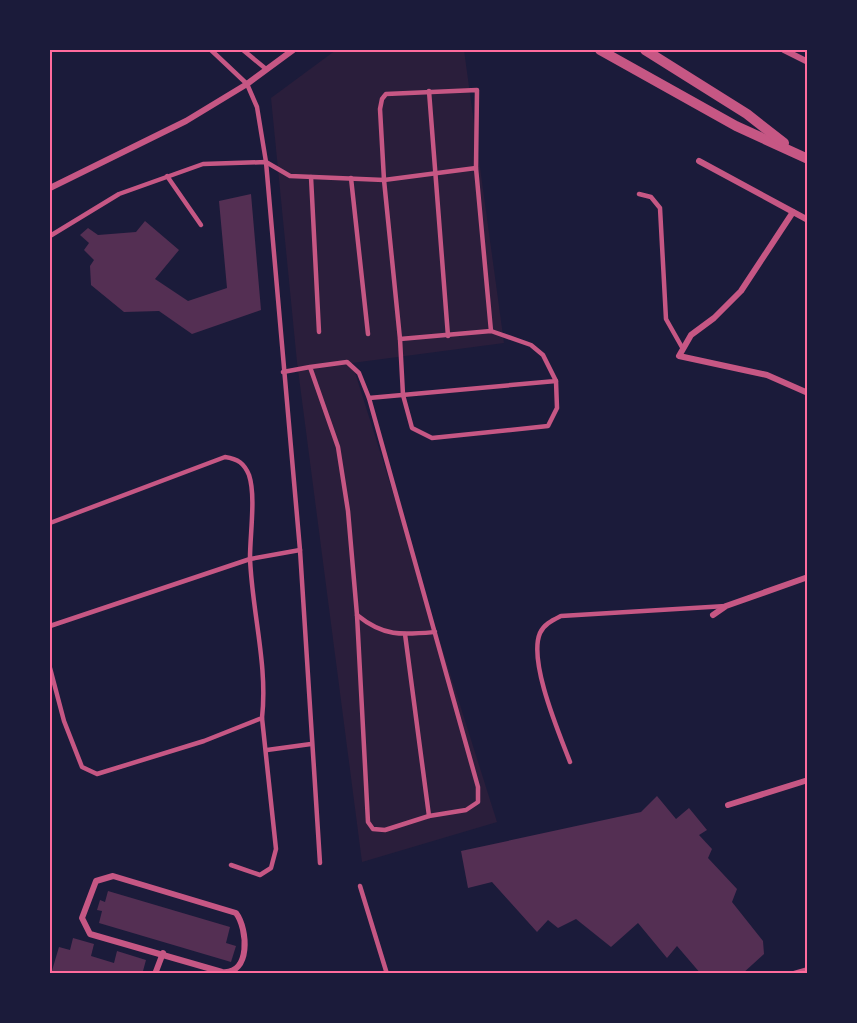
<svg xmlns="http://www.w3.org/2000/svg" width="857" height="1023" font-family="'Fira Sans Condensed',sans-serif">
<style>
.green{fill:#2a1e3b}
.building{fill:#542f53}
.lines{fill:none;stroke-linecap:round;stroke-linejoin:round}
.service{stroke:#c65784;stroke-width:4.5}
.minor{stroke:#c65784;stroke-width:6}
.tertiary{stroke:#c65784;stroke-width:10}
.neatline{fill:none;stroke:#ff6b9d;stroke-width:2}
</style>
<rect width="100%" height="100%" fill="#1b1b3a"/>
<path class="green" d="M336,50H464L504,343L352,363L497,822L362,862L297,362L271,98Z"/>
<g class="building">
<path d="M251,194L261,310L192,334L159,311L124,312L91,285L90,266L94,260L84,250L89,243L80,235L88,228L98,235L136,232L145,221L179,250L155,279L188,301L227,288L219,201Z"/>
<path d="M657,796L676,819L689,808L707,830L699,835L712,849L708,858L737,889L732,902L763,941L764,954L742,974H701L677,946L667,958L638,923L611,947L576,919L558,928L548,920L537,932L492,882L468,888L461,851L641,812Z"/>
<path d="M108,891L230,927L226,943L236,946L231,962L99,923L102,911L97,910L100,900L105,902Z"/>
<path d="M73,938L94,944L91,956L114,963L117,951L146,960L143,971L148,974H51L59,947L70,950Z"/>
</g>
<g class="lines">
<g class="service">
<path d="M211,50L247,84L257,107L266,162L300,550L320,863"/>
<path d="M243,50L266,69"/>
<path d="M429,91L448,336"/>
<path d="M167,176L201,225"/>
<path d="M311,177L319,332"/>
<path d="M351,178L368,334"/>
<path d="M639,194L651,197L660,208L666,319L683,349"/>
<path d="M50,236L119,194L203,164L266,162L290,176L384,180L380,109L382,99L386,94L477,90L476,168"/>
<path d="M400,339L403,395L412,428L432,438L548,426L557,408L556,381"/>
<path d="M283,372L310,367L338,447L348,511L357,615L368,822L373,829L385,830L429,816L466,810L478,802V787L369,398L359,373L347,362L310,367"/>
<path d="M369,398L556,381L543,355L531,345L491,331L400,339L384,180L476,168L491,331"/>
<path d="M50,523L225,457C238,459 244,463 249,475C256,496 250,534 250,558C252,612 268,665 262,718L204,741L97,774L82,767L64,721L50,668"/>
<path d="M357,615C384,637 402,635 435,632"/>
<path d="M50,626L250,559L300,550"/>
<path d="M405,634L429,816"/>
<path d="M267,750L311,744"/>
<path d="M570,762C559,733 528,661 540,633C544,624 553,620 561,616L726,606"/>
<path d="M231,865L260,875L271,868L276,849L262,718"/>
<path d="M360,886L387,974"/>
</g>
<g class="minor">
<path d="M784,50L808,62"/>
<path d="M699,161L808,220"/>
<path d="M50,188L186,121L247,84L293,50"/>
<path d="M793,212L741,291L714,318L691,335L679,356L767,375L808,393"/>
<path d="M713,615L726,606L808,577"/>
<path d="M728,805L808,780"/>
<path d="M113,876L236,913C248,929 251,975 222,972L90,934L82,918L96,881Z"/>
<path d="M155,974L163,953"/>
<path d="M794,974L808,970"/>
</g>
<g class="tertiary">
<path d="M600,50L736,126L808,159"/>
<path d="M645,50L747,114L784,143"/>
</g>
</g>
<rect width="857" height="1023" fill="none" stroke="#1b1b3a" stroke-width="102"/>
<rect x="51" y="51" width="755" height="921" class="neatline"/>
</svg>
